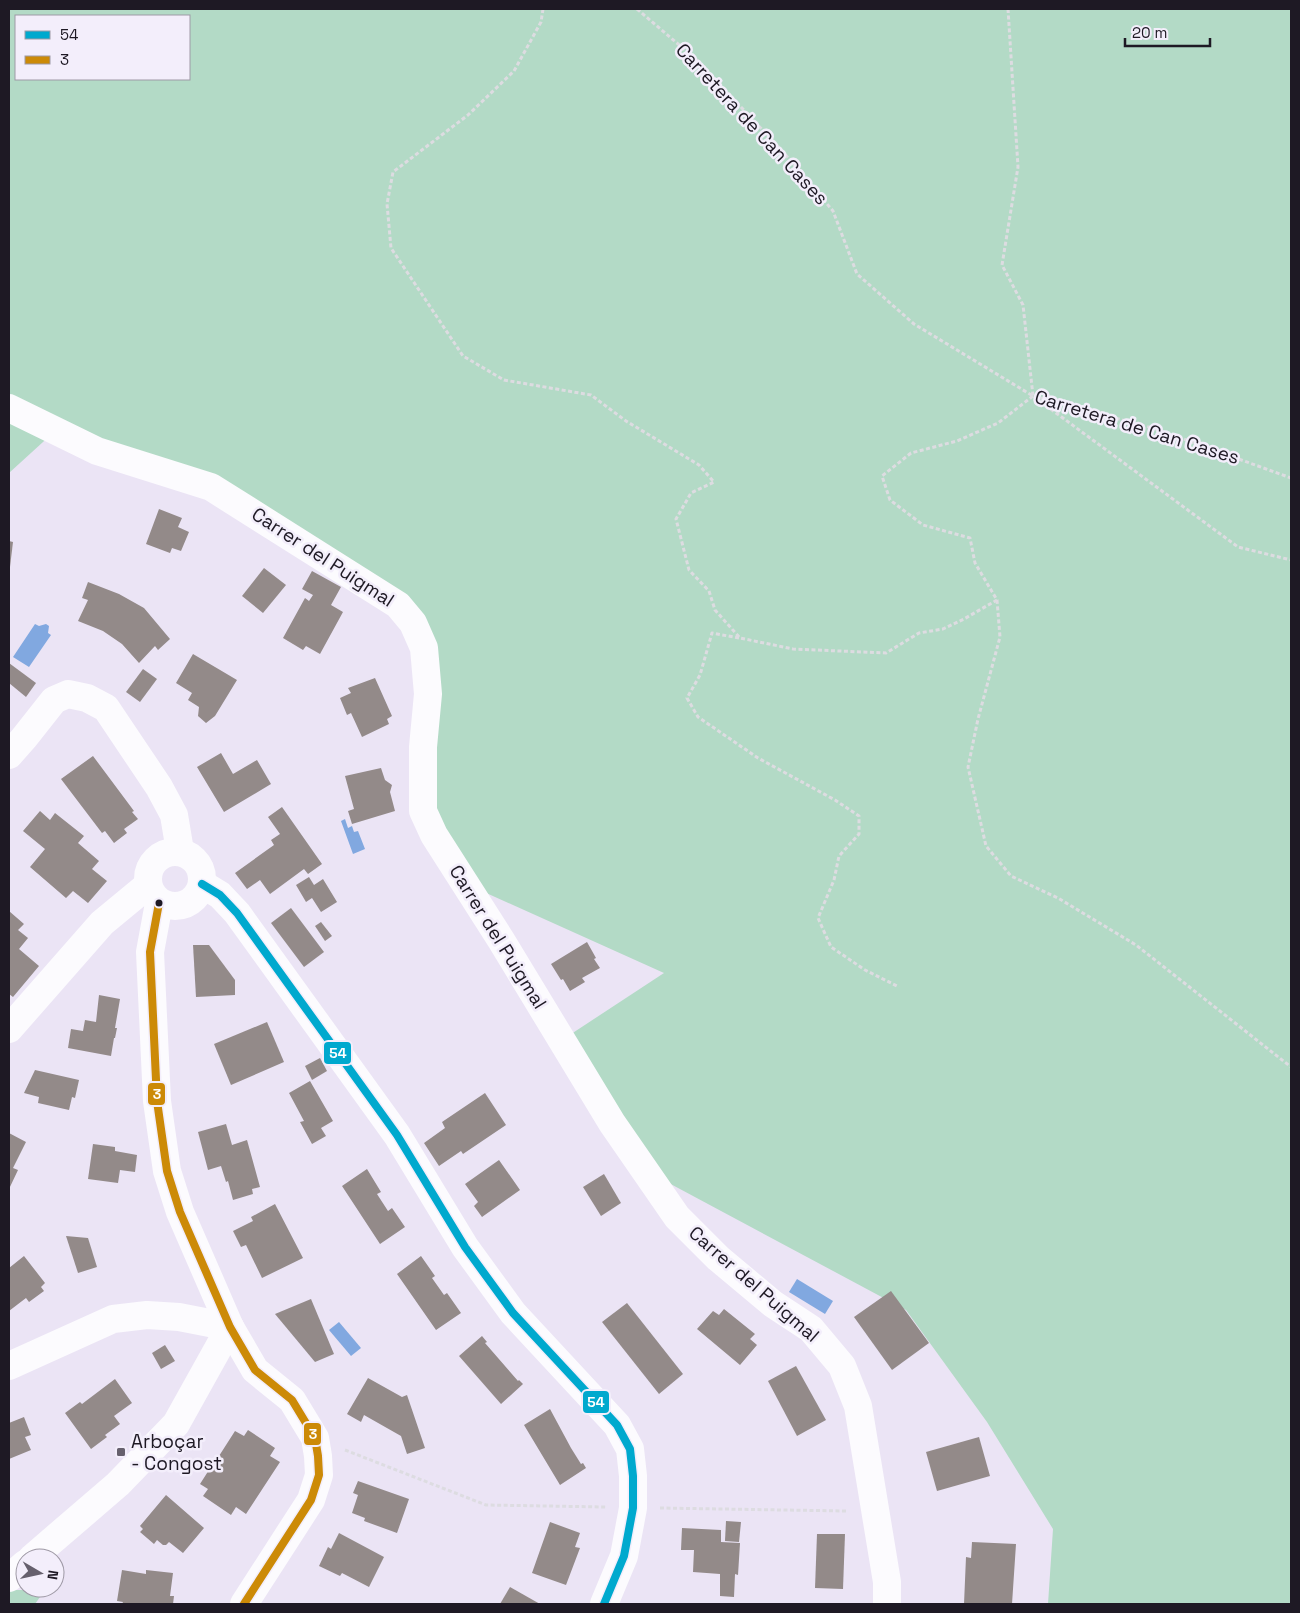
<svg xmlns="http://www.w3.org/2000/svg" width="1300" height="1613" font-family="'Space Grotesk',sans-serif">
<style>
.green{fill:#b3dac6;fill-rule:evenodd}
.water{fill:#81a8e0}
.building{fill:#938a89}
.lines{fill:none;stroke-linecap:round;stroke-linejoin:round}
.path{stroke:#dddce1;stroke-width:3;stroke-dasharray:4 2.5;stroke-linecap:butt}
.minor{stroke:#fcfbfe;stroke-width:28}
.bus-1-casing{stroke:#f3eefb;stroke-width:11}
.bus-2-casing{stroke:#f3eefb;stroke-width:11}
.bus-1{stroke:#00a9ce;stroke-width:8}
.bus-2{stroke:#cc8a07;stroke-width:8}
.bus-dot{fill:#1e1924;stroke:#f3eefb;stroke-width:2}
.poi-dot{fill:#66606d;stroke:#f3eefb;stroke-width:2}
.labels{text-anchor:middle;dominant-baseline:central;stroke-width:5;stroke-linejoin:round;paint-order:stroke}
.street-label{font-size:19px;fill:#1e1924;stroke:#f3eefb}
.poi-label{font-size:19px;fill:#1e1924;stroke:#f3eefb;text-anchor:start}
.line-badge{stroke:#f3eefb;stroke-width:2}
.badge-label{font-size:14px;text-anchor:middle;font-weight:bold;fill:#fff}
</style>
<rect width="100%" height="100%" fill="#ebe4f5"/>
<g class="green">
<path d="M9,9H1291V1604H1048L1053,1529L987,1422L906,1310L665,1181L562,1040L664,973L484,892L431,821L426,656L398,601L277,520L54,432L9,473ZM16,16H189V79H16Z"/>
<path d="M9,1590H45L35,1604H9Z"/>
</g>
<g class="water">
<path d="M35,624L39,626L46,624L49,626L48,633L51,635L29,667L13,657Z"/>
<path d="M345,819L348,828L352,826L354,832L358,831L365,849L353,854L341,821Z"/>
<path d="M797,1279L833,1301L825,1314L789,1292Z"/>
<path d="M339,1322L361,1348L351,1356L329,1330Z"/>
</g>
<g class="building">
<path d="M159,509L182,518L178,527L189,532L181,551L172,548L170,553L146,544Z"/>
<path d="M9,541L13,542L10,567H9Z"/>
<path d="M264,568L286,585L263,613L242,596Z"/>
<path d="M312,571L341,587L331,605L343,612L320,654L306,646L303,650L283,638L305,598L309,601L313,595L302,589Z"/>
<path d="M88,582L119,594L144,608L170,639L158,650L155,646L139,663L122,644L103,631L78,621L88,600L82,598Z"/>
<path d="M193,654L237,680L215,716L206,723L198,716L199,707L188,700L192,693L176,683Z"/>
<path d="M9,663L36,683L26,697L9,683Z"/>
<path d="M143,669L157,679L140,702L126,692Z"/>
<path d="M375,678L392,716L387,719L389,724L362,737L351,713L347,715L340,698L351,693L348,688Z"/>
<path d="M221,753L233,774L257,760L271,784L224,812L197,767Z"/>
<path d="M93,756L134,811L132,812L138,819L124,829L127,833L114,843L105,831L102,833L61,779Z"/>
<path d="M381,768L385,780L392,785L390,792L395,811L352,824L348,811L354,809L345,776Z"/>
<path d="M282,807L322,864L308,874L304,869L270,894L260,880L247,889L235,873L274,845L271,840L280,834L268,817Z"/>
<path d="M40,811L50,820L55,813L84,836L78,843L99,861L92,869L107,881L88,903L73,891L66,898L30,867L45,849L23,831Z"/>
<path d="M309,877L314,885L323,879L337,902L321,912L312,898L306,902L296,885Z"/>
<path d="M291,908L324,952L304,967L271,923Z"/>
<path d="M9,911L24,924L18,930L28,938L19,949L39,966L13,997L9,994Z"/>
<path d="M321,922L332,936L325,941L315,926Z"/>
<path d="M587,942L596,958L594,959L600,968L582,978L585,982L570,991L563,979L561,980L551,964Z"/>
<path d="M193,945H209L235,980V995L196,997Z"/>
<path d="M99,995L120,999L115,1028H117L115,1038H114L111,1056L68,1048L71,1029L83,1031L85,1020L96,1022Z"/>
<path d="M267,1022L284,1062L231,1085L214,1044Z"/>
<path d="M320,1058L327,1071L312,1080L305,1066Z"/>
<path d="M35,1070L79,1080L75,1098L72,1097L69,1110L38,1103L39,1097L24,1093Z"/>
<path d="M310,1081L333,1121L321,1128L326,1136L312,1144L300,1122L304,1121L289,1093Z"/>
<path d="M485,1093L506,1125L463,1154L461,1151L439,1166L424,1143L445,1128L442,1122Z"/>
<path d="M226,1124L232,1145L247,1140L260,1187L252,1189L253,1194L233,1200L228,1181L226,1182L221,1166L208,1170L198,1132Z"/>
<path d="M9,1133L26,1142L13,1168L18,1170L9,1189Z"/>
<path d="M93,1144L115,1147V1151L137,1155L135,1172L120,1170L118,1183L88,1179Z"/>
<path d="M499,1160L520,1190L482,1217L474,1206L478,1202L465,1184Z"/>
<path d="M367,1169L381,1192L377,1194L388,1211L392,1208L405,1227L380,1244L342,1186Z"/>
<path d="M604,1174L621,1203L601,1216L583,1187Z"/>
<path d="M275,1204L303,1258L262,1278L246,1245L241,1247L233,1231L253,1221L251,1217Z"/>
<path d="M66,1236L88,1238L97,1267L78,1273Z"/>
<path d="M24,1256L45,1283L41,1287L44,1291L29,1302L26,1298L9,1311V1268Z"/>
<path d="M421,1256L435,1276L432,1278L444,1295L447,1293L461,1313L436,1330L397,1274Z"/>
<path d="M891,1291L929,1343L892,1370L854,1317Z"/>
<path d="M311,1299L334,1354L315,1362L275,1314Z"/>
<path d="M627,1303L683,1374L659,1394L602,1322Z"/>
<path d="M724,1309L755,1334L750,1339L757,1345L740,1365L697,1329L713,1311L719,1315Z"/>
<path d="M482,1336L487,1342L485,1343L518,1381L519,1380L523,1384L501,1404L459,1356Z"/>
<path d="M165,1345L175,1361L161,1369L152,1353Z"/>
<path d="M796,1366L826,1420L797,1436L768,1381Z"/>
<path d="M368,1378L402,1397L407,1395L425,1448L407,1454L401,1436L364,1415L361,1422L347,1414Z"/>
<path d="M115,1379L132,1403L114,1416L120,1424L105,1435L107,1437L91,1449L65,1413L80,1402L82,1404Z"/>
<path d="M550,1409L571,1448L581,1464L583,1463L586,1468L560,1485L524,1425Z"/>
<path d="M24,1417L31,1435L25,1437L31,1450L9,1459V1423Z"/>
<path d="M248,1430L275,1448L270,1456L280,1462L246,1514L236,1507L231,1515L203,1496L208,1489L200,1484L216,1459L219,1461L221,1458L219,1456L235,1431L244,1436Z"/>
<path d="M979,1437L990,1476L937,1491L926,1452Z"/>
<path d="M358,1481L409,1499L397,1533L364,1521L365,1518L352,1513L358,1495L353,1493Z"/>
<path d="M166,1495L204,1528L183,1553L169,1542L166,1545H163L157,1540L154,1544L140,1532L143,1529L140,1526Z"/>
<path d="M726,1521L741,1522L739,1542L725,1541Z"/>
<path d="M550,1522L580,1533L575,1547L580,1548L566,1585L532,1573Z"/>
<path d="M682,1528L721,1530V1542L740,1543L738,1575L735,1574L734,1597L720,1596V1574L693,1572L694,1550H681Z"/>
<path d="M339,1533L384,1557L369,1587L342,1573L340,1576L319,1566L328,1547L331,1549Z"/>
<path d="M817,1534H845L843,1589L815,1588Z"/>
<path d="M972,1542L1016,1544L1012,1604H964L966,1557L971,1558Z"/>
<path d="M122,1570L146,1574V1570L173,1573L170,1596H174L173,1604H122L123,1602L117,1601Z"/>
<path d="M510,1587L540,1604H500Z"/>
</g>
<g class="lines">
<g class="path">
<path d="M543,9L541,22L514,71L468,115L393,172L387,204L391,248L463,356L504,380L591,395L626,421L699,465L714,482L691,493L676,519L689,570L709,591L715,610L740,638L793,649L886,653L919,633L943,629L964,619L997,600"/>
<path d="M637,9L698,61L784,153L833,211L857,274L914,324L1033,396L1156,429L1291,478"/>
<path d="M1008,9L1018,167L1002,265L1023,305L1033,396L1238,547L1291,560"/>
<path d="M1033,396L998,423L957,441L911,453L882,476L890,500L923,525L970,538L975,563L997,600L1000,637L978,719L968,767L986,846L1011,876L1058,898L1136,945L1291,1067"/>
<path d="M739,638L712,633L700,675L687,698L698,717L758,758L835,800L859,816V834L839,856L834,880L818,918L831,947L865,970L899,987"/>
<path d="M345,1450L486,1505L606,1507"/>
<path d="M660,1508L846,1511"/>
</g>
<g class="minor">
<path d="M9,408L97,451L211,487L398,605L413,623L424,648L428,694L423,747V811L434,835L501,940L612,1123L677,1217L718,1258L773,1304L811,1329L842,1366L858,1406L887,1582V1604"/>
<path d="M9,755L24,738L54,700L68,694L87,698L106,708L159,787L174,815L180,851"/>
<circle cx="175" cy="879" r="27"/>
<path d="M202,884L220,895L237,913L397,1135L465,1247L513,1313L617,1425L630,1449L633,1476V1508L624,1556L604,1604"/>
<path d="M159,903L150,952L157,1101L167,1171L180,1212L230,1327L255,1370L292,1400L315,1438L318,1456L319,1475L311,1500L244,1604"/>
<path d="M9,1029L102,923L148,885"/>
<path d="M9,1366L113,1319L147,1315L179,1317L230,1327"/>
<path d="M32,1558L118,1484L176,1424L230,1327"/>
<path d="M9,1578L25,1564"/>
</g>
<defs>
<path id="bus-1" d="M202,884L220,895L237,913L397,1135L465,1247L513,1313L617,1425L630,1449L633,1476V1508L624,1556L604,1604"/>
<path id="bus-2" d="M159,903L150,952L157,1101L167,1171L180,1212L230,1327L255,1370L292,1400L315,1438L318,1456L319,1475L311,1500L244,1604"/>
</defs>
<use href="#bus-1" class="bus-1-casing"/>
<use href="#bus-2" class="bus-2-casing"/>
<use href="#bus-1" class="bus-1"/>
<use href="#bus-2" class="bus-2"/>
</g>
<circle class="bus-dot" cx="159" cy="903" r="4.5"/>
<rect class="poi-dot" x="116" y="1447" width="10" height="10" rx="2.5"/>
<g class="labels">
<g class="street-label">
<text transform="translate(752 124) rotate(47)">Carretera de Can Cases</text>
<text transform="translate(1137 427) rotate(17)">Carretera de Can Cases</text>
<text transform="translate(323 557) rotate(33)">Carrer del Puigmal</text>
<text transform="translate(498 937) rotate(58)">Carrer del Puigmal</text>
<text transform="translate(754 1284) rotate(41)">Carrer del Puigmal</text>
</g>
<g class="poi-label">
<text x="131" y="1441">Arboçar<tspan x="131" dy="22">- Congost</tspan></text>
</g>
</g>
<g class="line-badge">
<rect x="323" y="1041" width="29" height="24" rx="5" fill="#00a9ce"/>
<rect x="147" y="1082" width="19" height="24" rx="5" fill="#cc8a07"/>
<rect x="582" y="1390" width="28" height="24" rx="5" fill="#00a9ce"/>
<rect x="303" y="1422" width="19" height="24" rx="5" fill="#cc8a07"/>
</g>
<g class="badge-label">
<text x="338" y="1058">54</text>
<text x="157" y="1099">3</text>
<text x="596" y="1407">54</text>
<text x="313" y="1439">3</text>
</g>
<rect width="1300" height="1613" fill="none" stroke="#1e1924" stroke-width="20"/>
<rect x="15" y="15" width="175" height="65" fill="#f3eefb" stroke="#9e99a5"/>
<rect x="25" y="31" width="25" height="8" fill="#00a9ce" stroke="#9e99a5"/>
<text x="60" y="40" font-size="15" fill="#1e1924">54</text>
<rect x="25" y="56" width="25" height="8" fill="#cc8a07" stroke="#9e99a5"/>
<text x="60" y="65" font-size="15" fill="#1e1924">3</text>
<g transform="translate(40 1573) rotate(99)"><circle r="24" fill="#f3eefb" stroke="#9e99a5"/>
<path d="M0-4L9 19L0 12L-9 19Z" fill="#66606d"/>
<text y="-8" font-size="14" font-weight="bold" text-anchor="middle" fill="#1e1924">N</text>
</g>
<path d="M1125 38v8h85v-8" fill="none" stroke="#1e1924" stroke-width="2.5"/>
<text x="1132" y="38" font-size="15" fill="#1e1924" stroke="#f3eefb" stroke-width="4" paint-order="stroke">20 m</text>
</svg>
